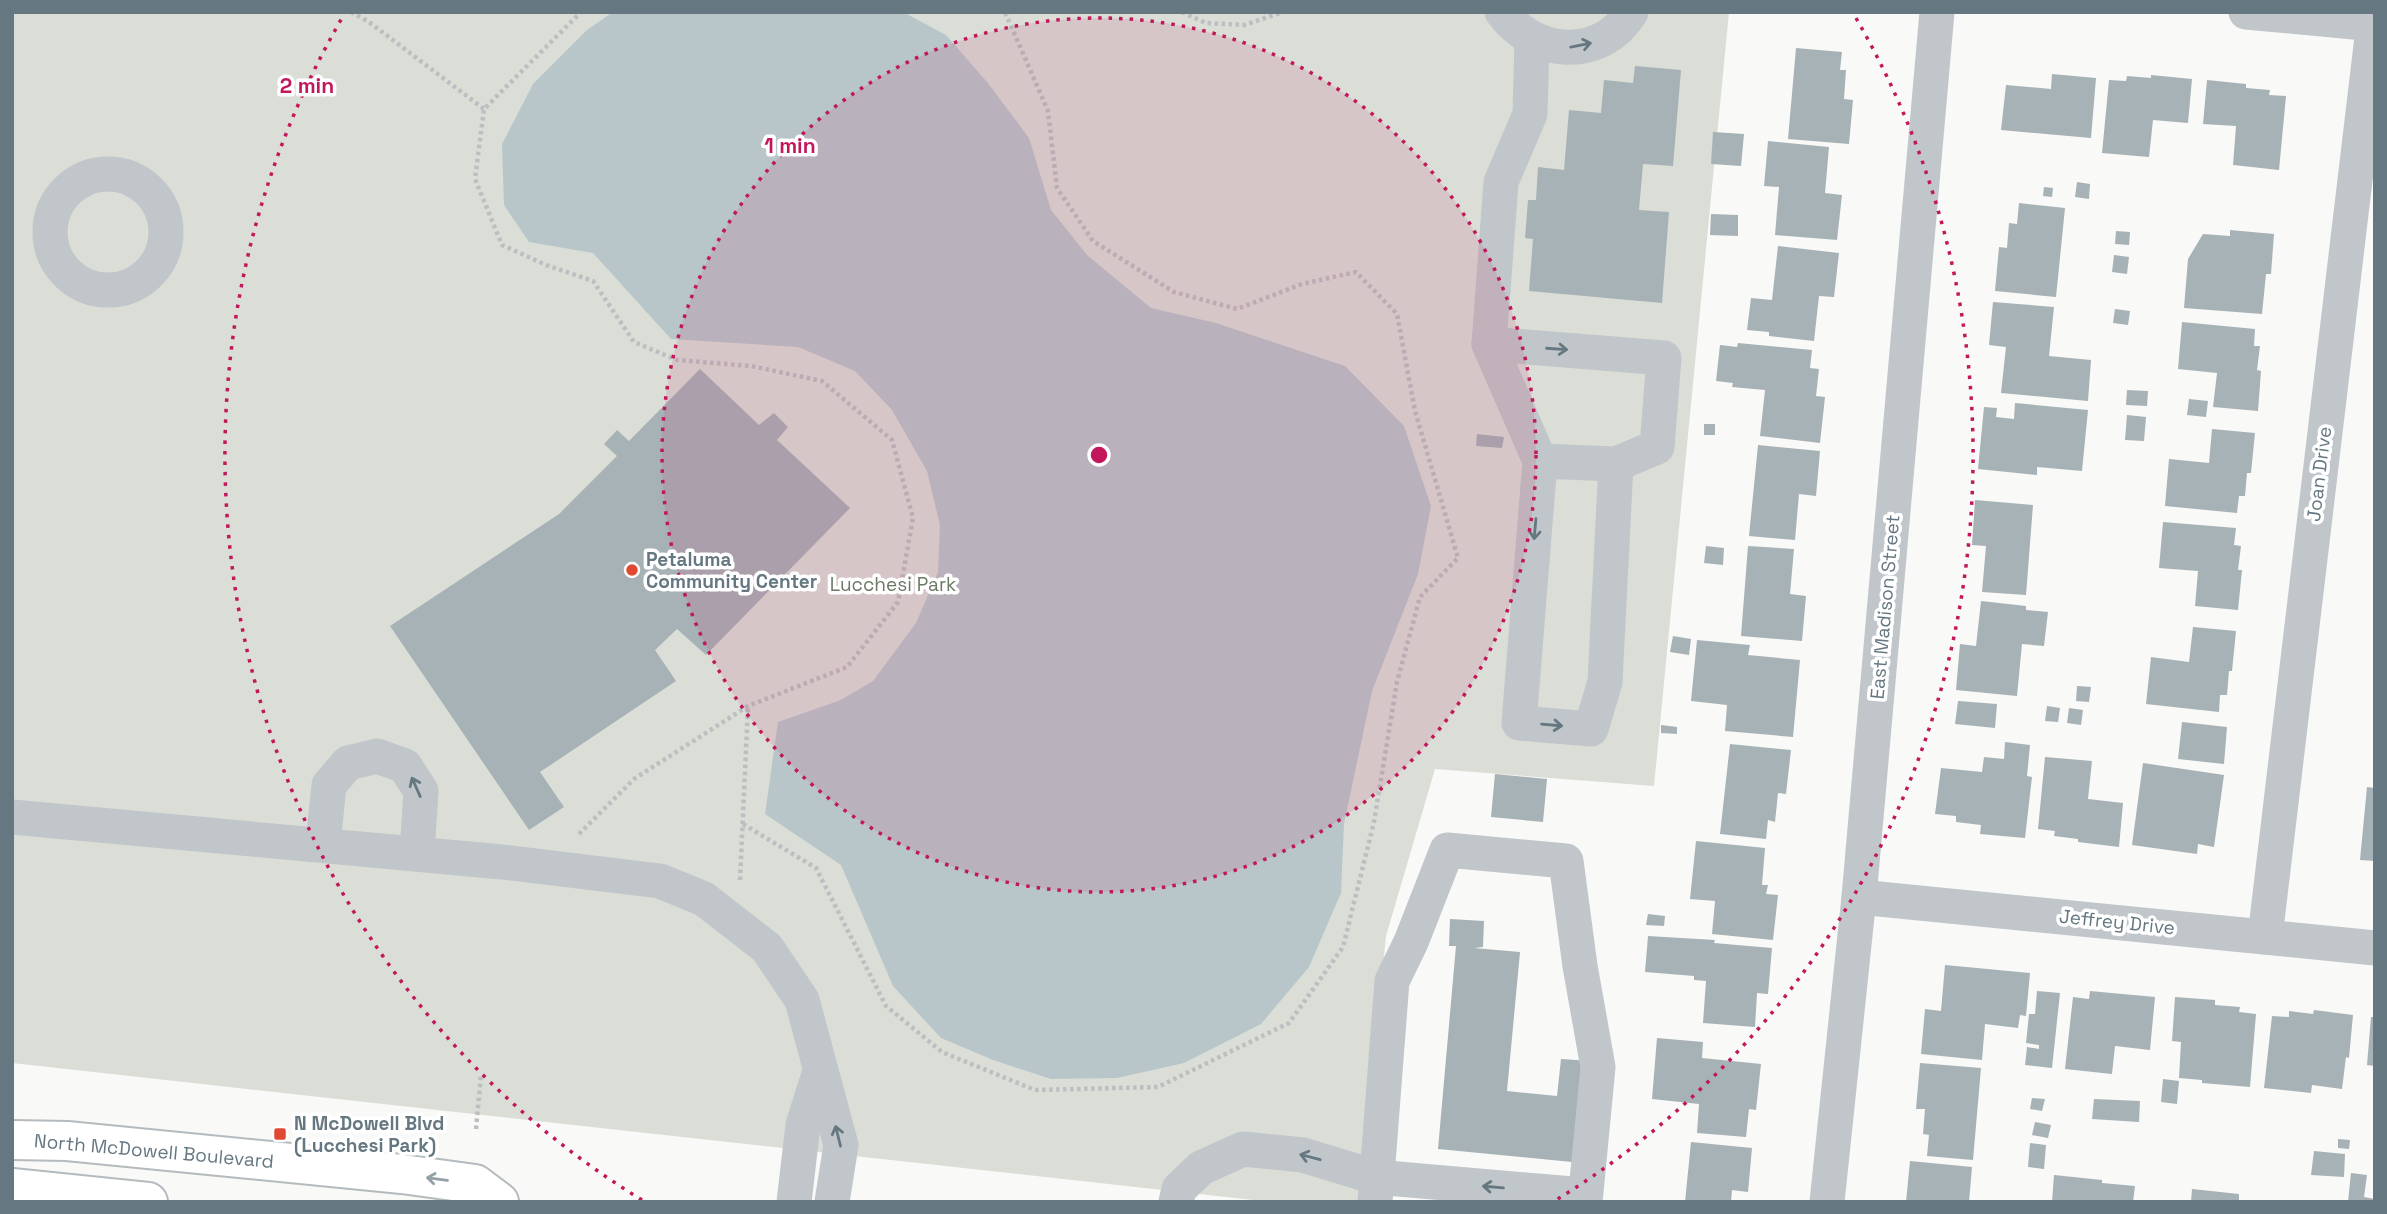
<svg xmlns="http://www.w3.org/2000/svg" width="2387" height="1214" font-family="'Space Grotesk',sans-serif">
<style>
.green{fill:#daded6}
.water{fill:#b8c6c9}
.building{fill:#a7b2b6}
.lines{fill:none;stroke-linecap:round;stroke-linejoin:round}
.major-casing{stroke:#b4babd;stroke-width:42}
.path{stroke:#bbbfc1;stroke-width:4.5;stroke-dasharray:3.5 3.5;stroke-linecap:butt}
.minor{stroke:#c0c6c9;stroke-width:35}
.major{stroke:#fff;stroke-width:38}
.oneway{stroke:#657881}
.oneway2{stroke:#93a0a7}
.ring{fill:none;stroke:#c2185b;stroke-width:3.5;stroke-dasharray:3.5 7}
.poi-dot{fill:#df4831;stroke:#fff;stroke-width:2.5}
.labels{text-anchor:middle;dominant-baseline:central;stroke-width:7;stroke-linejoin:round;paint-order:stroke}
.street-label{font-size:19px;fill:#657881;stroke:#fff}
.poi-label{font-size:19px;font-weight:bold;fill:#657881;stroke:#fff;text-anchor:start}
.park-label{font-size:19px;fill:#6a7964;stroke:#fff}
.centre{fill:#c2185b;stroke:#fff;stroke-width:3.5}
.ring-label{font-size:21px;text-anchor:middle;font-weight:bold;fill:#c2185b;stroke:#fff;stroke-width:7;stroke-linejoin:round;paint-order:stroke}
</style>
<rect width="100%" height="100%" fill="#f9f9f7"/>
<path class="green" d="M12,12H1729L1654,786L1435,769L1386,936L1360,1202H1271L12,1063Z"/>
<path class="water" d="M613,12H903L946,35L987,82L1029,138L1051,210L1087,255L1151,308L1216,323L1345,366L1404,426L1431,506L1418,574L1372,691L1344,824L1341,893L1309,967L1261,1024L1184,1063L1117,1078L1051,1079L993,1060L941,1038L893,986L841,865L765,814L778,722L841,700L873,681L916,623L938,572L940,525L927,471L892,410L855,371L798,347L671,339L593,253L529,242L504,205L502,144L533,84L587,30Z"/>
<g class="building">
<path d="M1796,48L1842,52L1840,70H1846L1844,99L1853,100L1849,144L1788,139Z"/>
<path d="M1635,66L1681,70L1673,166L1643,164L1639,210L1669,212L1662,303L1529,291L1533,239L1525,238L1528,200H1536L1538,167L1564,170L1569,110L1601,113L1604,80L1633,83Z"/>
<path d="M2052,74L2096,78L2091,138L2001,130L2006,85L2051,89Z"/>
<path d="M2151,75L2192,79L2188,123L2153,120L2149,157L2102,153L2109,80L2126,81L2127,76L2151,78Z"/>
<path d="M2207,80L2246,84V88L2270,90L2269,95L2286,96L2279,170L2233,165L2236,126L2203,124Z"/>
<path d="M1713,132L1744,134L1741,166L1711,164Z"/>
<path d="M1768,141L1829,147L1825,193L1842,195L1837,240L1775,235L1779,187L1764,186Z"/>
<path d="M2077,182L2090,184L2089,199L2075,197Z"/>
<path d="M2044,187L2053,188L2052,197L2043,196Z"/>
<path d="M2019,203L2065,208L2056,297L1995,291L1999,247L2007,248L2009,223L2017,224Z"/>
<path d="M1711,214L1738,215V236L1710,235Z"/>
<path d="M2230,230L2274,234L2271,274H2266L2262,314L2184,308L2188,259L2203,234L2230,236Z"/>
<path d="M2116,231L2130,232L2129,245L2115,244Z"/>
<path d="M1778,246L1839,253L1834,297L1819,296L1814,341L1769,336V332L1747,330L1751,298L1772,300Z"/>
<path d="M2114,255L2129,257L2127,274L2112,272Z"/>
<path d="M1993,302L2054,307L2049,356L2091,360L2088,401L2001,393L2006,347L1989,345Z"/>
<path d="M2115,309L2130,311L2128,325L2113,323Z"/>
<path d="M2182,322L2255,329L2254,346H2260L2257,370L2261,371L2258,411L2213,407L2217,373L2178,369Z"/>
<path d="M1738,343L1812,350L1810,368L1819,369L1816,396L1825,397L1820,443L1760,436L1765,390L1732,387L1733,383L1716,381L1720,345L1737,347Z"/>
<path d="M700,369L759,425L774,413L788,427L777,440L850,508L706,655L677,629L655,650L676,681L540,772L564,807L529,830L390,626L559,514L617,456L604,444L617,430L629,441Z"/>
<path d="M2127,390L2148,391L2147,406L2126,405Z"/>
<path d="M2189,399L2208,401L2206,417L2187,415Z"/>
<path d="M2015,403L2088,410L2082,471L2037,467V475L1978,469L1984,407L1997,408L1996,417L2014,419Z"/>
<path d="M2127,415L2146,417L2144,441L2125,440Z"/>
<rect x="1704" y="424" width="11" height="11"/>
<path d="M2212,429L2255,433L2251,473H2247L2245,496H2239L2237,513L2165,506L2169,459L2209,463Z"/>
<path d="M1477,434L1504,437L1502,448L1476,446Z"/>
<path d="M1758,445L1820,451L1816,496L1799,494L1795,540L1749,536Z"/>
<path d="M1975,500L2033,505L2026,595L1982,592L1986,546L1972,545Z"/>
<path d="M2163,522L2236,528L2234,545L2241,546L2238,570H2242L2238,610L2195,606L2198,571L2159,568Z"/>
<path d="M1706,546L1724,548L1723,565L1704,563Z"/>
<path d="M1748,546L1794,549L1790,594L1806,596L1802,641L1741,636Z"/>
<path d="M1981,601L2026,606V610L2048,612L2044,646L2022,644L2017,696L1956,690L1960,644L1976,646Z"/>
<path d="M2193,627L2236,631L2232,671H2229L2227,695H2220L2219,712L2146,704L2151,657L2189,662Z"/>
<path d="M1673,636L1691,639L1689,655L1670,652Z"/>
<path d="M1697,640L1750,645L1748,655L1800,660L1793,737L1725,731L1727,705L1691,701Z"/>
<path d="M2077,686L2091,687L2089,702L2076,701Z"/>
<path d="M1958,701L1997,704L1995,728L1955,724Z"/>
<path d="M2047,706L2060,708L2058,722L2045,721Z"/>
<path d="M2069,708L2083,710L2081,725L2067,723Z"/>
<path d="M2182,722L2227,727L2224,764L2178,759Z"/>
<path d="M1661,725L1677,727V734L1661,733Z"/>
<path d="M2005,742L2030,745L2027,776L2032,777L2025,838L1980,834L1981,825L1956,822V816L1935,814L1941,768L1982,772L1984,757L2004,759Z"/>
<path d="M1730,744L1791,750L1786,794L1778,793L1775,822L1768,820L1766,839L1720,834Z"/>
<path d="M2045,757L2092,761L2088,799L2123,803L2119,847L2078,842V839L2054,836L2055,831L2038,829Z"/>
<path d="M2143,763L2224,775L2214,847L2198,844L2197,854L2132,845Z"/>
<path d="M1495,774L1547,779L1543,822L1491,817Z"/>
<path d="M2367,787L2375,788V861L2360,860Z"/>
<path d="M1696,841L1765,848L1762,885H1768L1766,894L1778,895L1773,940L1712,934L1715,901L1690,899Z"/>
<path d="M1648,914L1665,916L1664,926L1646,925Z"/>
<path d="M1450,919L1484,921L1483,947L1474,948L1520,952L1507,1091L1557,1096L1561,1059L1591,1061L1582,1163L1438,1149L1456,946H1449Z"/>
<path d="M1648,936L1715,940L1714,943L1772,948L1768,994L1757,993L1755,1027L1703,1023L1706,981L1694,980V976L1645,972Z"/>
<path d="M1945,965L2030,973L2026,1016L2020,1015L2018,1028L1985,1024L1982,1060L1921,1054L1925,1009L1941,1011Z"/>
<path d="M2037,991L2060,993L2052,1068L2025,1065L2027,1047L2039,1049V1045L2026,1043L2029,1014H2035Z"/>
<path d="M2090,991L2155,997L2150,1050L2115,1046L2112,1074L2065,1069L2073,997L2089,999Z"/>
<path d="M2175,997L2215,1000V1005L2240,1007L2239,1012L2256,1014L2250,1087L2202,1083V1080L2179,1078L2181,1042L2172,1041Z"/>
<path d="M2314,1010L2353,1015L2349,1058L2346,1057L2342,1089L2312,1085L2311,1093L2264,1088L2272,1016L2289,1017V1011L2313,1014Z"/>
<path d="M2371,1017H2375V1066L2367,1065Z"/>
<path d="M1657,1038L1703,1042L1702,1058L1761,1064L1756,1110L1749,1109L1746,1137L1697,1133L1699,1104L1652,1099Z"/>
<path d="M1920,1063L1981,1068L1973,1160L1927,1156L1929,1135L1923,1134L1925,1109H1916Z"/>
<path d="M2163,1079L2179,1081L2177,1104L2161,1102Z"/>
<path d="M2032,1098L2045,1099L2042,1111L2030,1109Z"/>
<path d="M2094,1099L2140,1101L2139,1122L2092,1119Z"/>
<path d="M2035,1122L2051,1125L2048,1138L2032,1135Z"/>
<path d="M2338,1139L2350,1140L2349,1149L2338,1148Z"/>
<path d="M1691,1142L1752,1148L1748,1192L1732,1190L1731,1202H1685Z"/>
<path d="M2030,1143L2046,1145L2044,1169L2028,1167Z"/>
<path d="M2314,1151L2345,1154L2344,1177L2311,1175Z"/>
<path d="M1910,1161L1972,1167L1969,1202H1906Z"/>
<path d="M2351,1173L2367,1175L2364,1197L2375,1199V1202H2348Z"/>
<path d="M2054,1175L2102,1180V1183L2135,1186L2133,1202H2052Z"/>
<path d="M2192,1189L2239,1194V1202H2191Z"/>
</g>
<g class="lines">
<defs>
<g id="major">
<path d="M12,1140L67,1141L402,1174L475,1184L499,1202"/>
<path d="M12,1188L148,1202"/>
</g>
</defs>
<use href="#major" class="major-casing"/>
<g class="path">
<path d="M351,12L369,22L484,109"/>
<path d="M1182,12L1206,23L1244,25L1283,12"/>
<path d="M743,824L816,868L886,1006L942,1052L1035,1090L1158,1087L1289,1023L1343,947L1374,822L1397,682L1420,597L1458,558L1415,411L1397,314L1356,272L1302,284L1237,309L1174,292L1093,241L1057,188L1048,111L1005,12"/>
<path d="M579,834L634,779L748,706L847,667L898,602L913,518L892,440L822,381L751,366L677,360L634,342L593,281L546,265L502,245L475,179L484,109L581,12"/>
<path d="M740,880L748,707"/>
<path d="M476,1129L481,1075"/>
</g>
<g class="minor">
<path d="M1502,12C1534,56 1601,62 1631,12"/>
<path d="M2246,12L2375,24"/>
<path d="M1532,41L1530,114L1501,182L1489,344L1540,461L1519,723L1591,729L1605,682L1616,464"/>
<circle cx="108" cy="232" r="58"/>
<path d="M1489,344L1664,358L1657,447L1616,464L1540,461"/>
<path d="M12,817L502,862L660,881L704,899L767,948L802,1000L841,1145L832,1202"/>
<path d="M323,844L329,785L348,763L377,756L405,766L421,791L417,853"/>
<path d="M1859,897L2375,948"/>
<path d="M2265,937L2375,12"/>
<path d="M794,1202L803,1125L820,1071"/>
<path d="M1176,1202L1179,1189L1201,1168L1243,1149L1303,1155L1375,1177L1585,1195"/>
<path d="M1375,1202L1392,981L1411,942L1447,850L1566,861L1580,966L1598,1067L1585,1202"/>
<path d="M1827,1202L1859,897L1937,12"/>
</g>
<use href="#major" class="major"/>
</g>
<defs><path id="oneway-shaft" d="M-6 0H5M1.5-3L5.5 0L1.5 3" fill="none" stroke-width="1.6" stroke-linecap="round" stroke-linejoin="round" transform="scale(1.75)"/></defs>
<g class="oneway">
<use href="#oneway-shaft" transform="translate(1581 45) rotate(-11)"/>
<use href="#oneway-shaft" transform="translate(1557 349) rotate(4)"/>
<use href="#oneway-shaft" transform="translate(1535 529) rotate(95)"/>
<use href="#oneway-shaft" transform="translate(1552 725) rotate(5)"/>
<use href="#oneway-shaft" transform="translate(416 787) rotate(-114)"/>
<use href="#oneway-shaft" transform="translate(838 1136) rotate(-104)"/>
<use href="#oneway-shaft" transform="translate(1310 1157) rotate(-165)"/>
<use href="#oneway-shaft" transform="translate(1493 1187) rotate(-175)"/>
</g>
<use class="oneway2" href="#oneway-shaft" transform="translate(437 1179) rotate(-172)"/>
<circle cx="1099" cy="455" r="437" fill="#c2185b" fill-opacity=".12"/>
<g class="ring">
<circle cx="1099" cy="455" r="437"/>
<path d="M642 1200A874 874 0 0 1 342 18M1856 18A874 874 0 0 1 1556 1200"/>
</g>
<g class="poi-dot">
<circle cx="632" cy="570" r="7"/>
<rect x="273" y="1127" width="14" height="14" rx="3.5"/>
</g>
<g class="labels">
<g class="street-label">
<text transform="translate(2319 474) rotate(-83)">Joan Drive</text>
<text transform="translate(1885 607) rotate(-85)">East Madison Street</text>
<text transform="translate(2117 922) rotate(6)">Jeffrey Drive</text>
<text transform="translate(154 1151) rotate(5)">North McDowell Boulevard</text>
</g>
<g class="poi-label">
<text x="646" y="559">Petaluma<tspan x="646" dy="22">Community Center</tspan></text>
<text x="294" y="1123">N McDowell Blvd<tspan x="294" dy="22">(Lucchesi Park)</tspan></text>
</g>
<g class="park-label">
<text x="893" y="584">Lucchesi Park</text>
</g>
</g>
<circle cx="1099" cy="455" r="10" class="centre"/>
<g class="ring-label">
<text x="307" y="93">2 min</text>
<text x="790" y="153">1 min</text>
</g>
<rect width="2387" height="1214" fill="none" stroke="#657881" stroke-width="28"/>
</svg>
